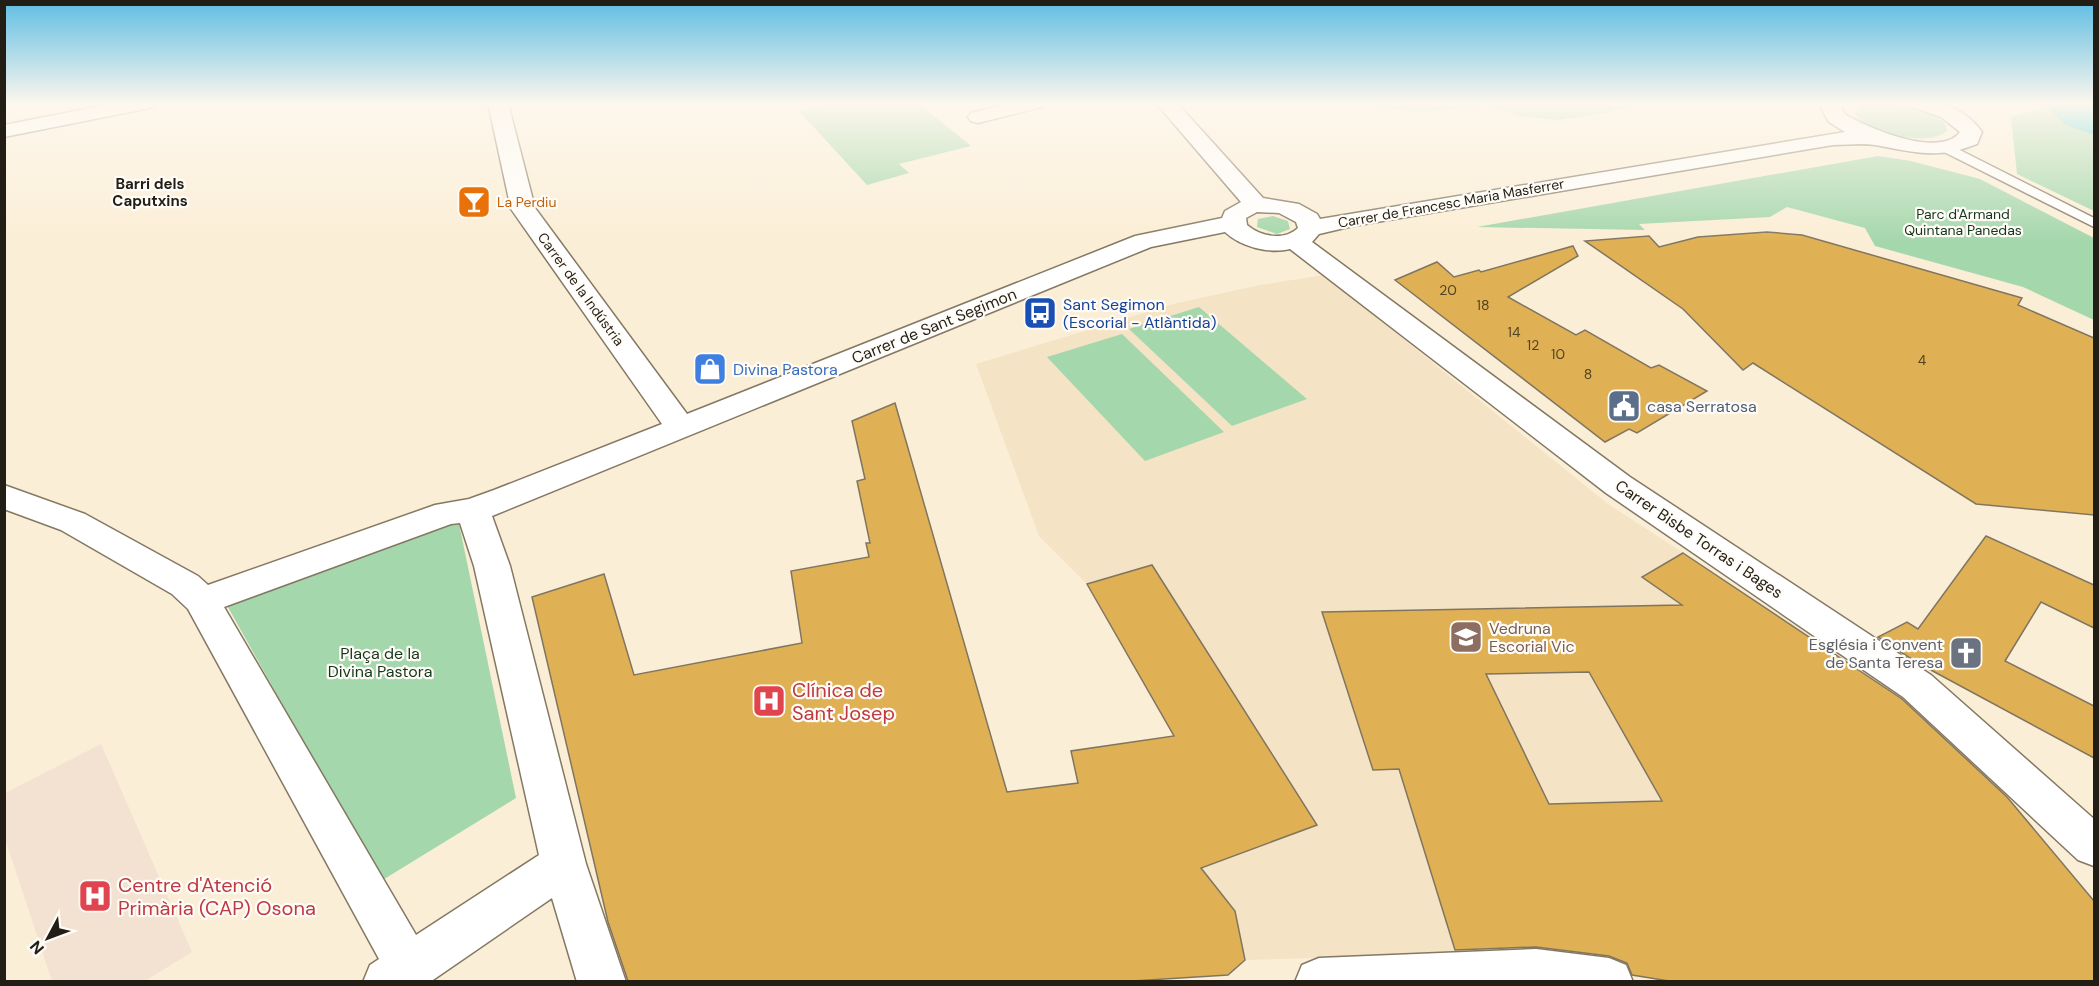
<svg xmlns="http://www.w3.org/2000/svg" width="2099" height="986" font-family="'DM Sans',sans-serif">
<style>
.built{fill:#f4e3c4}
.medical{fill:#f3e2d1}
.green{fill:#a5d7ac}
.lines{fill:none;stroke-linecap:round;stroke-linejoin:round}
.river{fill:#2fcadc;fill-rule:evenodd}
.building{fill:#e0b154;stroke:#807560;stroke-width:1.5;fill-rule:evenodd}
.lane-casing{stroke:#847863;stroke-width:3}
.street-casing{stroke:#847863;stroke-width:3}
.lane{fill:#fff;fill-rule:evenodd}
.street{fill:#fff;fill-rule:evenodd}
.labels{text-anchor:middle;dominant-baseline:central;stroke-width:4.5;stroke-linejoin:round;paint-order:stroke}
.far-food-label{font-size:14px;fill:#c56008;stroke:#fffcf7;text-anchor:start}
.far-street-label{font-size:14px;fill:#221e15;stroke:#fffcf7}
.far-park-label{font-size:14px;fill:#14361b;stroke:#fffcf7}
.number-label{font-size:14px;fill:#524325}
.far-neighbourhood-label{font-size:15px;font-weight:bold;fill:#221e15;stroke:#fffcf7}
.transit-label{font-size:16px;fill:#164399;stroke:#fffcf7;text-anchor:start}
.street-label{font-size:16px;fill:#221e15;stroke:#fffcf7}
.shop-label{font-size:16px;fill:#366cbe;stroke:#fffcf7;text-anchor:start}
.service-label{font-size:16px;fill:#4e5e75;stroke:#fffcf7;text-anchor:start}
.education-label{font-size:16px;fill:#785e54;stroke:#fffcf7;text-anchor:start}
.worship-label{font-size:16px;fill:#5b616d;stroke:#fffcf7;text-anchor:end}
.park-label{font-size:16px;fill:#14361b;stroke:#fffcf7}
.near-health-label{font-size:20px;fill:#be3a42;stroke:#fffcf7;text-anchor:start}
</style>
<rect width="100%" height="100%" fill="#fbeed6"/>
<path class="built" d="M1324,275L1608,504L1896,691L1787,697L1715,889L1555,899L1566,962L1456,954L1245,960L1235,911L1172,831L1218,812L1087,584L1039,536L976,364L1173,304L1260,285Z"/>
<path class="medical" d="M101,744L192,952L145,981H52L5,839V793Z"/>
<g class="green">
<path d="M838,103H918L971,146L899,164L909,173L867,185L799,111Z"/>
<path d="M1375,103H1638L1605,113L1559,120L1520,116L1486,105L1421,113L1383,107Z"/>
<path d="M2046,103H2094V211L2017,174L2011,117L2050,107Z"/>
<path d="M1875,104C1891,104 1946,110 1947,131C1929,148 1866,133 1854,113L1863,105Z"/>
<path d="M1878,156L1911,161L1980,179L2094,238V320L2023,287L1875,246L1865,228L1787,207L1770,217L1639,224L1645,230L1477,227Z"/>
<path d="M1273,216L1288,221L1290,229L1277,234L1257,227L1258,219Z"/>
<path d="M1199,307L1307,399L1232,426L1129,329Z"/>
<path d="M1122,334L1224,432L1145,461L1047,357Z"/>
<path d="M458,519L516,798L381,881L224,600Z"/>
</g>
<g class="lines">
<path class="river" d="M2044,103H2092L2094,105V135L2064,124Z"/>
</g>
<g class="building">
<path d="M1767,232L1802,235L2022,298L2018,305L2094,338V515L1976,504L1753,363L1743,370L1683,309L1585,241L1649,236L1659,247L1698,237Z"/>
<path d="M1573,246L1578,256L1508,297L1576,335L1585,330L1651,368L1659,365L1707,391L1637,433L1629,429L1605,442L1395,280L1437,262L1454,277L1479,270L1481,272Z"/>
<path d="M895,403L1007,792L1078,783L1071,751L1174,736L1087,584L1152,565L1317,825L1201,868L1235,911L1245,960L1228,975L1132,981H628L608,922L532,597L604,574L634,675L802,643L791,571L869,557L866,543H870L857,481L865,479L852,421Z"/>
<path d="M1986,536L2094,585V628L2041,602L2005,661L2094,706V758L1916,662L1878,637L1907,622L1918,629Z"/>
<path d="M1683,553L1902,699L2007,797L2094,901V981H1669L1632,975L1627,963L1609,956L1536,947L1455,950L1399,769L1373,770L1322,612L1682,605L1642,577ZM1589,672L1662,801L1549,804L1486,674Z"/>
</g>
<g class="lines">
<defs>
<path id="lane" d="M1940,144H1948L2094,218V227L1940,150Z"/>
<g id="street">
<path d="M116,103H155L152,107L145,109L4,137V125Z"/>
<path d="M488,103H508L535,208L687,414L1135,236L1222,218L1225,211L1241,202L1156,103H1177L1263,198L1299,204L1317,214L1320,219L1845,132L1829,122L1821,108L1825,103H1845L1841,108L1845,114C1867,128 1940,159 1960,132L1941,117L1913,107L1910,103C1939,100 1964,107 1982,132L1977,144C1937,160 1915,152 1875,145C1862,143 1847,145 1833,145L1353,226L1319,234L1312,242L1630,477L1931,675L2094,819V866L2078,860L1903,697L1606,493L1290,249C1269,254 1241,247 1225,232L1151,247L492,516L510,566L586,864L626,982H577L552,898L430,982H363L370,965L379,959L188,609L172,594L61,530L4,509V485L85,514L198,576L208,585L435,505L469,499L494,490L662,424L511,209ZM1257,212L1279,213L1296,222L1298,228C1284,241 1261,237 1247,225L1246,218ZM460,523L474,566L539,855L416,935L224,607L451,524Z"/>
<path d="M1012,103H1045L1042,107L978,123L971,121L968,117L971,113Z"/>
<path d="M1536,949L1609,958L1626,965L1633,982H1295L1302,965L1319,958Z"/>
</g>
</defs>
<use href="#lane" class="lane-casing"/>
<use href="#street" class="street-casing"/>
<use href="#lane" class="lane"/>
<use href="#street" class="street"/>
</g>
<linearGradient id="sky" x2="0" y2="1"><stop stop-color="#5ebde3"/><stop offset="0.43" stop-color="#fdf7ed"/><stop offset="1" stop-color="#fdf7ed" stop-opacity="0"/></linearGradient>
<rect width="2099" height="241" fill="url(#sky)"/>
<defs>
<symbol id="bar-square" viewBox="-11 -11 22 22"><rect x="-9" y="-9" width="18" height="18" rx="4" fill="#e8710a" stroke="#fffcf7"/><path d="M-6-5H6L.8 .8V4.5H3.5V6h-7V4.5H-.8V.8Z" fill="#fff"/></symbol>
<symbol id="bus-square" viewBox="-11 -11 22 22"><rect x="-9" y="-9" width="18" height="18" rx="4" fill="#1a4fb4" stroke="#fffcf7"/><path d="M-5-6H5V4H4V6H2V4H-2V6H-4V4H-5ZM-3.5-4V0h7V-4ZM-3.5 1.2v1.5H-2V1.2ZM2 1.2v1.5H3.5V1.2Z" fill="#fff"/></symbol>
<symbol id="shop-square" viewBox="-11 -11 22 22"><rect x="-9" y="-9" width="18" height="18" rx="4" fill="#3f7fe0" stroke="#fffcf7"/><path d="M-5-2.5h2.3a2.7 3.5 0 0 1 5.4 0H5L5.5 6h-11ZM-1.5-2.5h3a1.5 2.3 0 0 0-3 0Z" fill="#fff"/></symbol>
<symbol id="civic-square" viewBox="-11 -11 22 22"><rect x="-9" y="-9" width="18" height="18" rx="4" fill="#5c6f8a" stroke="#fffcf7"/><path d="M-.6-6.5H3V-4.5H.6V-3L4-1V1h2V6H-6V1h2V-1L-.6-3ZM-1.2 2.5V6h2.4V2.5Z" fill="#fff"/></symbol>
<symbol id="school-square" viewBox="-11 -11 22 22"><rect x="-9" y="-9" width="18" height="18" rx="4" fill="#8d6e63" stroke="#fffcf7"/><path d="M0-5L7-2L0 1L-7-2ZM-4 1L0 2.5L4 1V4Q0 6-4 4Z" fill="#fff"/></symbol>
<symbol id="church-square" viewBox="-11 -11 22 22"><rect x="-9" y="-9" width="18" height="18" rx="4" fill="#6b7280" stroke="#fffcf7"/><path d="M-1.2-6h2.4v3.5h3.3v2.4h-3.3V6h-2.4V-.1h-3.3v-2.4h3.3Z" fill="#fff"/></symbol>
<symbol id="hospital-square" viewBox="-11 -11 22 22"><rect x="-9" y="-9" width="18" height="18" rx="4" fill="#e0444e" stroke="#fffcf7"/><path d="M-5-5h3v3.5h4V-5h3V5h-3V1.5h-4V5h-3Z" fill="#fff"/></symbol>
</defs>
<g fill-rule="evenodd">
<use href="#bar-square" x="455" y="183" width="38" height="38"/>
<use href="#bus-square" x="1021" y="294" width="38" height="38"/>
<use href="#shop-square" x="691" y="350" width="38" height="38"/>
<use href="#civic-square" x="1605" y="387" width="38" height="38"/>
<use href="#school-square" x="1447" y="618" width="38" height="38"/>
<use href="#church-square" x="1947" y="634" width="38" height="38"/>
<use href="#hospital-square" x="750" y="682" width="38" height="38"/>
<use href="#hospital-square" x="76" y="877" width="38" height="38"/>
</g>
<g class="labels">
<g class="far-food-label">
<text x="497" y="202">La Perdiu</text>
</g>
<g class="far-street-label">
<text transform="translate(1451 203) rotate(-10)">Carrer de Francesc Maria Masferrer</text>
<text transform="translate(581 289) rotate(54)">Carrer de la Indústria</text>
</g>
<g class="far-park-label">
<text x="1963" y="214">Parc d'Armand<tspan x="1963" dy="16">Quintana Panedas</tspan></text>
</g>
<g class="number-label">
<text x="1448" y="290">20</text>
<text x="1483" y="305">18</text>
<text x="1514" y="332">14</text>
<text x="1533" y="345">12</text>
<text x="1558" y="354">10</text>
<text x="1922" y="360">4</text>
<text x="1588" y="374">8</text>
</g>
<g class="far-neighbourhood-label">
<text x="150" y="184">Barri dels<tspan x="150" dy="17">Caputxins</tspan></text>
</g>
<g class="transit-label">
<text x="1063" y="304">Sant Segimon<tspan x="1063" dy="18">(Escorial - Atlàntida)</tspan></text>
</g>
<g class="street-label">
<text transform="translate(934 326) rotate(-22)">Carrer de Sant Segimon</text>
<text transform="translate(1699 539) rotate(34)">Carrer Bisbe Torras i Bages</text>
</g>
<g class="shop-label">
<text x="733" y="369">Divina Pastora</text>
</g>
<g class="service-label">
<text x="1647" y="406">casa Serratosa</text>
</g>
<g class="education-label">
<text x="1489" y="628">Vedruna<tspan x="1489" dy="18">Escorial Vic</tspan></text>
</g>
<g class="worship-label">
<text x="1943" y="644">Església i Convent<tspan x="1943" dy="18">de Santa Teresa</tspan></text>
</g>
<g class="park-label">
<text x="380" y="653">Plaça de la<tspan x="380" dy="18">Divina Pastora</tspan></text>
</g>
<g class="near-health-label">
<text x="792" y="690">Clínica de<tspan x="792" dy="23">Sant Josep</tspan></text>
<text x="118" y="885">Centre d'Atenció<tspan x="118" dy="23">Primària (CAP) Osona</tspan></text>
</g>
</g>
<rect width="2099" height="986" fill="none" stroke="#221e15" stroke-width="12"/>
<g transform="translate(48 938) rotate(229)" stroke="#fffcf7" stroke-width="4.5" paint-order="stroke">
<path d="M0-4.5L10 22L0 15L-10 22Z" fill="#221e15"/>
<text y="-9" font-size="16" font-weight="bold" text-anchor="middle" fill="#221e15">N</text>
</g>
</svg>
